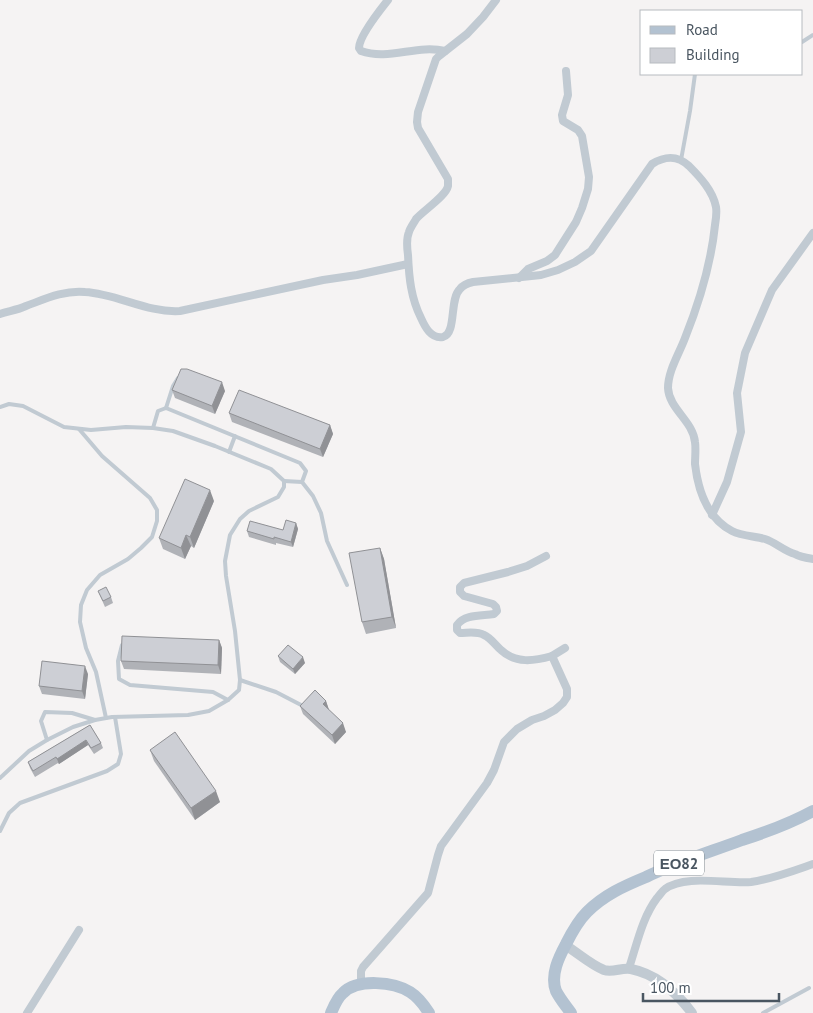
<svg xmlns="http://www.w3.org/2000/svg" width="813" height="1013" font-family="'PT Sans',sans-serif">
<style>
.lines{fill:none;stroke-linecap:round;stroke-linejoin:round}
.service{stroke:#c1cad2;stroke-width:4}
.minor{stroke:#c1cad2;stroke-width:8}
.tertiary{stroke:#c1cad2;stroke-width:10}
.primary{stroke:#b3c2d1;stroke-width:12}
.wall{fill:#b0b2b7}
.shaded-wall{fill:#909195}
.building{fill:#cdcfd5;stroke:#909195}
.labels{text-anchor:middle;dominant-baseline:central;stroke-width:4.5;stroke-linejoin:round;paint-order:stroke}
.shield{fill:#fff;stroke:#808990;stroke-width:1}
.shield-label{font-size:15px;font-weight:bold;fill:#4a5661}
</style>
<rect width="100%" height="100%" fill="#f5f3f3"/>
<g class="lines">
<g class="service">
<path d="M802,42L813,35"/>
<path d="M681,160L690,111L695,74"/>
<path d="M0,407L9,404L23,406L64,427L91,430L126,427L153,428L173,431L215,446L271,469L284,481V487L278,497L249,511L240,519L230,535L225,561L226,576L235,631L240,680L239,690L228,700L209,711L188,715L112,717L95,720L73,727L47,740L29,751L0,778"/>
<path d="M166,408L173,386L178,378"/>
<path d="M153,428L158,411L166,408L300,463L306,471L302,482L313,496L321,513L327,541L347,585"/>
<path d="M79,429L102,456L150,498L157,510V521L152,537L141,548L128,559L100,575L87,590L81,605L80,622L86,648L96,672L106,718"/>
<path d="M229,452L235,436"/>
<path d="M284,481L302,482"/>
<path d="M122,645L118,661L119,679L130,685L213,692L228,700"/>
<path d="M240,680L276,692L303,706"/>
<path d="M47,740L41,721L45,712L72,713L95,720"/>
<path d="M0,831L9,813L20,803L107,771L118,764L121,754L115,717"/>
<path d="M763,1013L809,988"/>
</g>
<g class="minor">
<path d="M388,0C380,10 359,37 359,48L361,51C389,61 417,44 445,51"/>
<path d="M496,0L483,17L467,34L439,56L436,59L418,112L417,122L418,128L448,179C448,180 448,186 448,186C446,196 424,210 416,219C414,223 410,228 409,232C406,239 407,248 408,255C409,278 411,298 421,318C425,327 431,339 443,337C457,333 449,299 460,289C463,285 468,283 473,282L541,275L558,270L575,262L591,251L652,164C665,156 677,155 689,166C700,177 713,191 716,207C717,213 716,219 715,225C711,264 699,303 685,338C679,354 668,371 668,388C669,409 693,421 695,442C696,449 695,457 695,464C698,490 707,518 732,531C742,536 754,536 765,539C775,542 784,551 795,554C800,557 807,558 813,559"/>
<path d="M519,278L528,269L547,261L555,255L576,222L582,208L588,189L589,177L582,136L578,130L563,121L562,115L568,95L566,71"/>
<path d="M0,314C9,311 17,310 26,306C45,299 64,290 85,292C118,294 147,313 180,311L323,280L357,275L408,264"/>
<path d="M712,515L727,482L741,432L737,393L745,353L772,290L813,233"/>
<path d="M552,656L565,648"/>
<path d="M629,968C637,944 642,918 657,898C660,895 662,891 665,889C685,874 726,884 751,882C772,879 793,871 813,864"/>
<path d="M361,984V971L363,967L428,893L438,855L441,846L487,783L494,770L504,742L517,729L532,720L544,716L555,710L563,703L567,697V689L552,656C534,661 516,664 501,650C495,645 491,638 484,635C477,631 468,633 460,633L457,630V625C465,614 482,616 494,614L497,611L496,607L493,604L464,596L460,592V587L464,583L508,572L527,566L546,556"/>
<path d="M27,1013L79,930"/>
</g>
<path class="tertiary" d="M565,945C578,953 591,965 604,970C613,973 622,967 631,969C656,974 677,993 692,1013"/>
<g class="primary">
<path d="M331,1013C334,1006 337,998 343,993C358,978 394,982 410,992C418,997 424,1005 429,1013"/>
<path d="M571,1013C566,1006 560,999 556,991C550,975 559,957 566,944C572,932 578,921 587,912C604,895 624,886 646,877C677,862 710,852 742,840C767,832 791,823 813,811"/>
</g>
</g>
<g class="wall">
<path d="M172,390L225,391L215,414L175,398Z"/>
<path d="M290,410L330,425L333,434L323,457L232,422L229,413Z"/>
<path d="M214,501L194,548L191,546L185,559L163,549L159,538Z"/>
<path d="M296,523L298,529L293,547L276,543V545L249,537L247,531L283,530Z"/>
<path d="M380,548L384,559L396,628L366,634L362,622Z"/>
<path d="M98,591L111,597L113,603L105,607Z"/>
<path d="M219,640L222,648L221,674L124,669L121,661Z"/>
<path d="M278,656L305,663L295,674L280,662Z"/>
<path d="M88,674L85,699L42,694L39,686Z"/>
<path d="M326,701L329,710L346,732L335,744L303,714L300,706Z"/>
<path d="M90,725L101,743L103,748L94,754L88,745L59,764L58,763L35,777L30,768L28,762Z"/>
<path d="M150,750L220,802L195,820L154,761Z"/>
</g>
<g class="shaded-wall">
<path d="M222,382L225,391L215,414L212,406Z"/>
<path d="M330,425L333,434L323,457L320,449Z"/>
<path d="M210,490L214,501L194,548L190,537Z"/>
<path d="M296,523L298,529L293,547L291,542Z"/>
<path d="M186,535L191,546L185,559L181,548Z"/>
<path d="M380,548L384,559L396,628L392,617Z"/>
<path d="M219,640L222,648L221,674L218,665Z"/>
<path d="M303,657L305,663L295,674L293,669Z"/>
<path d="M85,666L88,674L85,699L82,691Z"/>
<path d="M326,701L329,710L326,713L323,704Z"/>
<path d="M343,723L346,732L335,744L332,735Z"/>
<path d="M86,740L88,745L59,764L57,759Z"/>
<path d="M216,791L220,802L195,820L191,808Z"/>
</g>
<g class="building">
<path d="M181,369H187L222,382L212,406L172,390Z"/>
<path d="M239,390L330,425L320,449L229,413Z"/>
<path d="M185,479L210,490L190,537L186,535L181,548L159,538Z"/>
<path d="M286,520L296,523L291,542L274,537V539L247,531L250,521L283,530Z"/>
<path d="M380,548L392,617L362,622L349,553Z"/>
<path d="M106,587L111,597L103,601L98,591Z"/>
<path d="M122,636L219,640L218,665L121,661Z"/>
<path d="M288,645L303,657L293,669L278,656Z"/>
<path d="M42,661L85,666L82,691L39,686Z"/>
<path d="M315,690L326,701L323,704L343,723L332,735L300,706Z"/>
<path d="M90,725L101,743L91,748L86,740L57,759L56,757L33,771L28,762Z"/>
<path d="M175,732L216,791L191,808L150,750Z"/>
</g>
<g class="labels">
<rect class="shield" x="654" y="850.5" width="50" height="25" rx="4"/>
<g class="shield-label">
<text x="679" y="863">ΕΟ82</text>
</g>
</g>
<rect x="640" y="10" width="162" height="65" fill="#ffffff" stroke="#b7bbc0"/>
<rect x="650" y="26" width="25" height="8" fill="#b3c2d1" stroke="#b7bbc0"/>
<text x="686" y="35" font-size="15" fill="#4a5661">Road</text>
<rect x="650" y="48" width="25" height="15" fill="#cdcfd5" stroke="#b7bbc0"/>
<text x="686" y="60" font-size="15" fill="#4a5661">Building</text>
<path d="M643 993v8h136v-8" fill="none" stroke="#4a5661" stroke-width="2.5"/>
<text x="650" y="993" font-size="15" fill="#4a5661" stroke="#ffffff" stroke-width="4" paint-order="stroke">100 m</text>
</svg>
